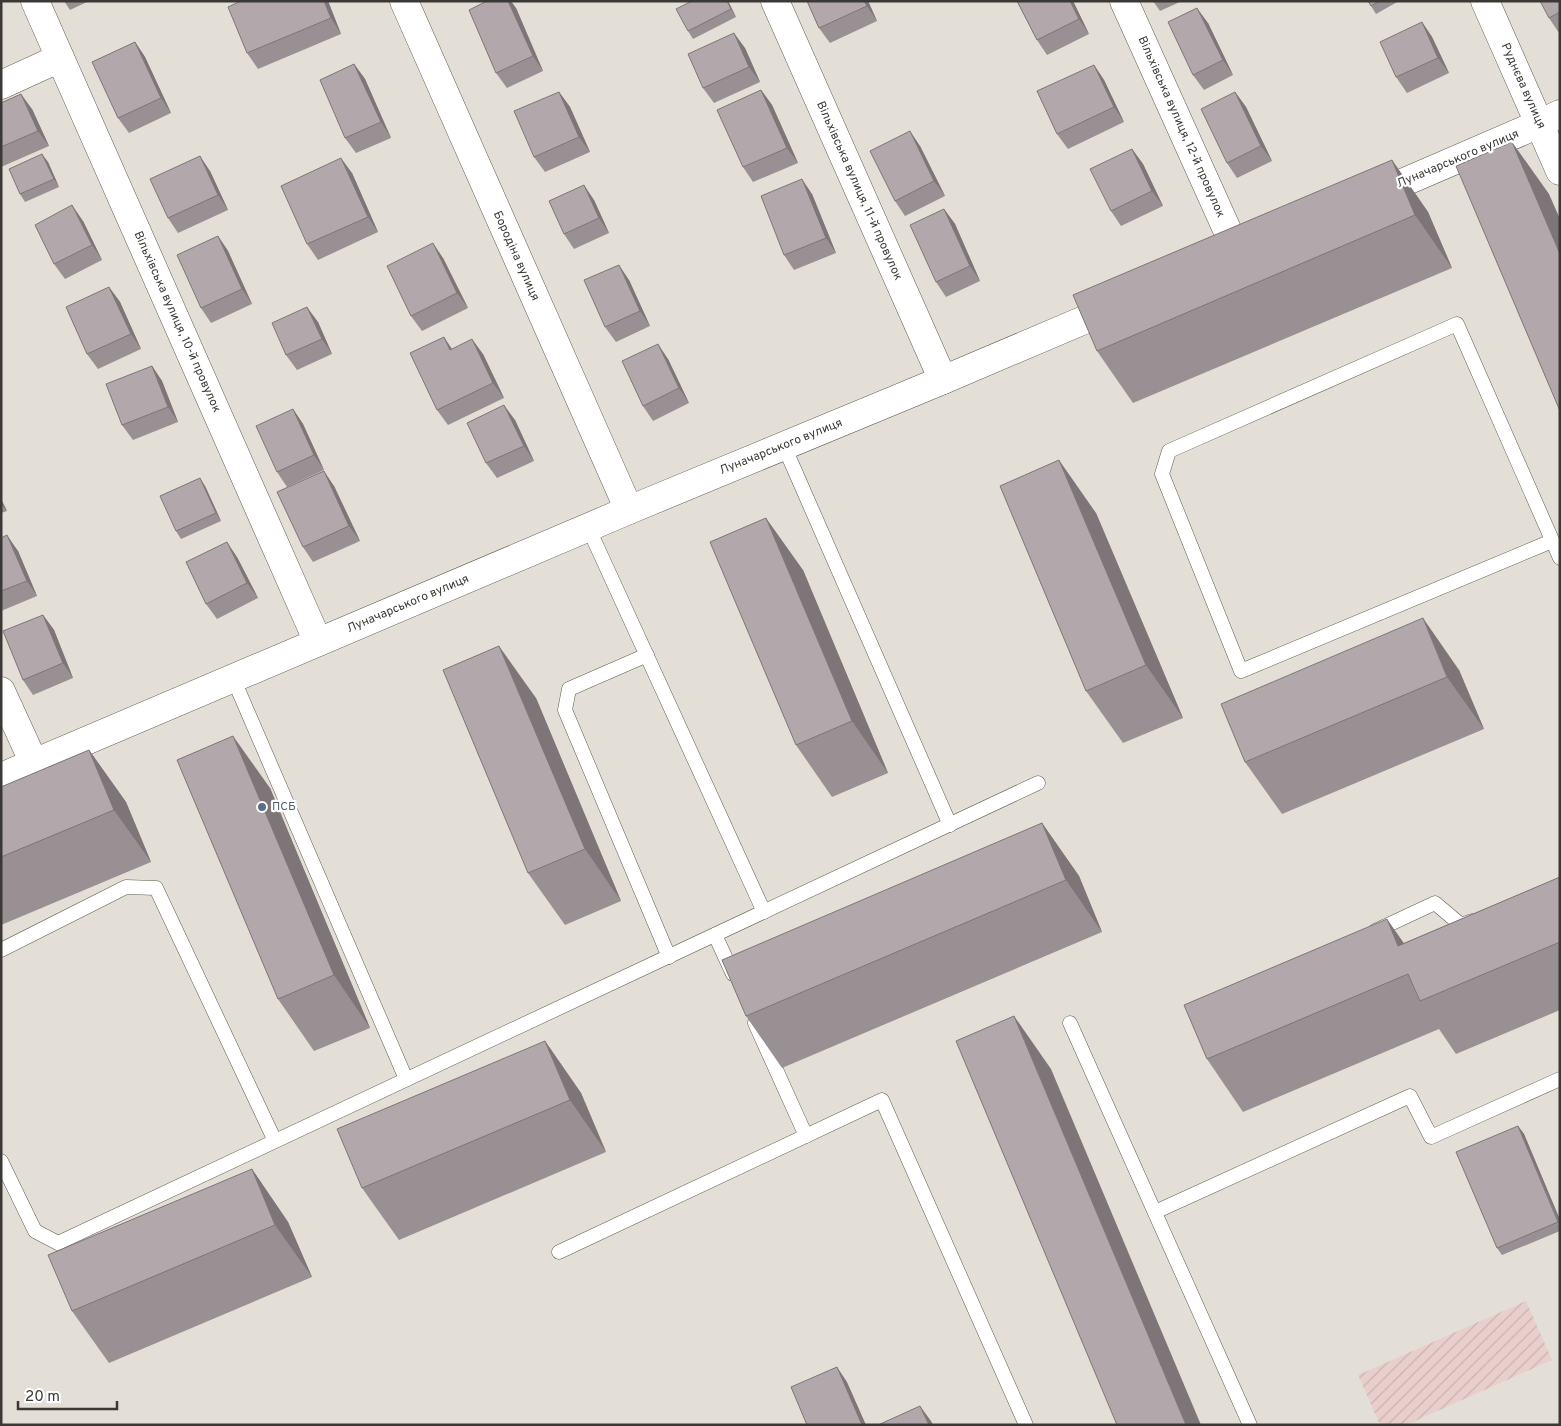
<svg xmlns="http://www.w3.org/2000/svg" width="1561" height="1426" font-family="Overpass,sans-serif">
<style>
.industrial{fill:url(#industrial-furrows)}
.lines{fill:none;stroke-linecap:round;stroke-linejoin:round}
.lane-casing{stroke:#605c54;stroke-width:15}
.street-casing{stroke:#605c54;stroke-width:29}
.secondary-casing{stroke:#605c54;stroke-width:29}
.lane{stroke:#fff;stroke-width:14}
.street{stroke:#fff;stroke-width:28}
.secondary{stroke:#fff;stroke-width:28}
.wall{fill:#999093}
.shaded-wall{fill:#7d7578}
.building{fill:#b2a7ab;stroke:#7d7578}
.service-dot{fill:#5c6f8a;stroke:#fff;stroke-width:2}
.labels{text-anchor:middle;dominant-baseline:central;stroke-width:4.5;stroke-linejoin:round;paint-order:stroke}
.street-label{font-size:12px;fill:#3b3935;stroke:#fff}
.service-label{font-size:12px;fill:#4e5e75;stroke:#fff;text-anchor:start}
</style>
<defs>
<pattern id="industrial-furrows" width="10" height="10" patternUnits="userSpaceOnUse" patternTransform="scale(1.25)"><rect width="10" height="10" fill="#e9cfcc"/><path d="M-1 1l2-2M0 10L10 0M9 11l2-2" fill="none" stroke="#c9b2b0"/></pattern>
</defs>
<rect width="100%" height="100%" fill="#e4dfd6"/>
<path class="industrial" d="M1526,1301L1552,1360L1406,1425H1380L1358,1375Z"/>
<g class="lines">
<defs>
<g id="lane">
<path d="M784,446L950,825"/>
<path d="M588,527L764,912"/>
<path d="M1552,541L1241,671L1162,474L1169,451L1457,324L1560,558"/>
<path d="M647,655L569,689L565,710L669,957"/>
<path d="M233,678L406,1079"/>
<path d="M1375,931L1435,903L1461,925L1472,921"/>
<path d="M715,935L733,974"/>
<path d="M1,950L126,887L156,888L275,1141"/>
<path d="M755,1023L806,1136"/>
<path d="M1070,1023L1250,1425"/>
<path d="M1,1161L35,1231L58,1243L1038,783"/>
<path d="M1155,1212L1410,1096L1431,1137L1560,1079"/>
<path d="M559,1252L882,1100L1026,1425"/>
</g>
<g id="street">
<path d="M35,1L318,642"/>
<path d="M404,1L629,510"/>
<path d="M775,1L943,380"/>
<path d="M1124,1L1238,254"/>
<path d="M1,85L60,58"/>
<path d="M1372,196L1539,124L1560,114"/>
<path d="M1,691L34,763"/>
<path d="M1,777L629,510L943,380L1117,306"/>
</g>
<path id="secondary" d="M1485,1L1560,171"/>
</defs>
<use href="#lane" class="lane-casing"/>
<use href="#street" class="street-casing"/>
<use href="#secondary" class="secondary-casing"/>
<use href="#lane" class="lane"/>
<use href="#street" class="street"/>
<use href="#secondary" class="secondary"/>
</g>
<g class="wall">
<path d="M64,1H89L70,10Z"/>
<path d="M328,1L341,34L258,69L247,53Z"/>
<path d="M692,1H728L736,17L693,39L688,31Z"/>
<path d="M807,1H868L877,21L830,43L819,28Z"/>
<path d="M1017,1H1073L1089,34L1047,55L1037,40Z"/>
<path d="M1153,1H1182L1160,11Z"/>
<path d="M1368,1H1399L1376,14Z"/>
<path d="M1560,1V33H1559L1549,18Z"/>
<path d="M516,8L543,71L507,88L496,73Z"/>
<path d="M1422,22L1432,37L1449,73L1407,93L1396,77Z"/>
<path d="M1208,23L1233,75L1204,90L1193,75Z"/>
<path d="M135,42L145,57L171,113L129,133L118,118Z"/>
<path d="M745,48L760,82L714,103L703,88Z"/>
<path d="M354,64L365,79L391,138L356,153L345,138Z"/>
<path d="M1094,65L1104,80L1124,122L1068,149L1057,134Z"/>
<path d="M761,90L772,105L798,163L753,182L743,167Z"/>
<path d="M559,92L570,107L590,152L545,172L534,157Z"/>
<path d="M1235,92L1246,107L1272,161L1237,178L1227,163Z"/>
<path d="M1,103L32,109L49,146L1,167Z"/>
<path d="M920,146L945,196L905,216L895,201Z"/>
<path d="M1132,149L1143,164L1163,206L1121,226L1111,211Z"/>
<path d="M1392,160L1428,212L1452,268L1133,403L1097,351Z"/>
<path d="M48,162L59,187L25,202L20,194Z"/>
<path d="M210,171L228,210L178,233L168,218Z"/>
<path d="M352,173L378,232L318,260L307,244Z"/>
<path d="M812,194L836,253L794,270L784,255Z"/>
<path d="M594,200L609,233L574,249L564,234Z"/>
<path d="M944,209L955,224L980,281L946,297L936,282Z"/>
<path d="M83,221L102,260L65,279L54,264Z"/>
<path d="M218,236L228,251L252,304L211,323L201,308Z"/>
<path d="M443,258L468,308L422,331L411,316Z"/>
<path d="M629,280L650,326L616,342L605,327Z"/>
<path d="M109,287L120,302L141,349L98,369L87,354Z"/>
<path d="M318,322L332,354L297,370L286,355Z"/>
<path d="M452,349L483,354L504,398L448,425L437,410Z"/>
<path d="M668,359L689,403L653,421L643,406Z"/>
<path d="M152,366L162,381L178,422L133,440L122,425Z"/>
<path d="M293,409L303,424L324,470L287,487L277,472Z"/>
<path d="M515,420L534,461L497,478L486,463Z"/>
<path d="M205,486L221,521L181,539L176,531Z"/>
<path d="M334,486L360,541L313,562L303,547Z"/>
<path d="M1,499L7,511L1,513Z"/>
<path d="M1096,513L1183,718L1123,743L1086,691Z"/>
<path d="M1,538L18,551L37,596L1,611Z"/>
<path d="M237,557L258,598L217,619L206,604Z"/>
<path d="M803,570L888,773L832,797L796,745Z"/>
<path d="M43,615L54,630L73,678L33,695L23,680Z"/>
<path d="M1459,670L1484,729L1282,814L1245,762Z"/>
<path d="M536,698L621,901L565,925L528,873Z"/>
<path d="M89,750L126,802L151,862L1,925V787Z"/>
<path d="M270,788L370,1028L314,1051L278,999Z"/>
<path d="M1042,823L1079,876L1102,932L782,1068L746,1016Z"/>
<path d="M1560,877V1010L1456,1054L1439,1029L1243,1112L1207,1059L1404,943Z"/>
<path d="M545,1041L581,1093L606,1152L399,1240L362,1188Z"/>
<path d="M1518,1126L1524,1134L1560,1220V1231L1502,1255L1497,1248Z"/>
<path d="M252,1169L288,1222L312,1277L109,1363L72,1311Z"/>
</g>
<g class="shaded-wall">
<path d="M324,1H328L341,34L331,18Z"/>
<path d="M508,1H511L516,8L543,71L533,56Z"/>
<path d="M727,1H728L736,17L731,9Z"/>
<path d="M864,1H868L877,21L867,6Z"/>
<path d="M1070,1H1073L1089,34L1079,19Z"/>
<path d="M1197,8L1208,23L1233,75L1223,60Z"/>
<path d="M1422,22L1432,37L1449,73L1438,58Z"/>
<path d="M734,33L745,48L760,82L749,67Z"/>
<path d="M135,42L145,57L171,113L161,98Z"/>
<path d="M354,64L365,79L391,138L381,122Z"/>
<path d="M1094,65L1104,80L1124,122L1114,107Z"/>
<path d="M761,90L772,105L798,163L787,148Z"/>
<path d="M559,92L570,107L590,152L579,137Z"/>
<path d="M1235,92L1246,107L1272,161L1261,146Z"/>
<path d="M21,94L32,109L49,146L38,131Z"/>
<path d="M910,131L920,146L945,196L934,181Z"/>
<path d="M1512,142L1549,194L1560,219V254Z"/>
<path d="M1132,149L1143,164L1163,206L1152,191Z"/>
<path d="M42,154L48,162L59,187L54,179Z"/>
<path d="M200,156L210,171L228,210L218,195Z"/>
<path d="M341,158L352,173L378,232L368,217Z"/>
<path d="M1392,160L1428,212L1452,268L1415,215Z"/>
<path d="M802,179L812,194L836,253L826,238Z"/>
<path d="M584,185L594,200L609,233L599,218Z"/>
<path d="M72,205L83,221L102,260L92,245Z"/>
<path d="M944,209L955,224L980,281L970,266Z"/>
<path d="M218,236L228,251L252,304L242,289Z"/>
<path d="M433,243L443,258L468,308L457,293Z"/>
<path d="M619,265L629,280L650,326L640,311Z"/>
<path d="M109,287L120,302L141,349L131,334Z"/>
<path d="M307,307L318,322L332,354L322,339Z"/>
<path d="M444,337L454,352L450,350Z"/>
<path d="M472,339L483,354L504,398L493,383Z"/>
<path d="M658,344L668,359L689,403L679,388Z"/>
<path d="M152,366L162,381L178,422L168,407Z"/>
<path d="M504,405L515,420L534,461L524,446Z"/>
<path d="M293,409L303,424L324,470L314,455Z"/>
<path d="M1059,460L1096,513L1183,718L1146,665Z"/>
<path d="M324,471L334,486L360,541L349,526Z"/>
<path d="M200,478L205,486L221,521L216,513Z"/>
<path d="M1,499L7,511L1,504Z"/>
<path d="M766,518L803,570L888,773L852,721Z"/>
<path d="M7,535L18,551L37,596L27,581Z"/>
<path d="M227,542L237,557L258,598L247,583Z"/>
<path d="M43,615L54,630L73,678L63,663Z"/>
<path d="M1423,618L1459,670L1484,729L1447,677Z"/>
<path d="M499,646L536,698L621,901L585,849Z"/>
<path d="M233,736L270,788L370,1028L334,975Z"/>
<path d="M89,750L126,802L151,862L114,810Z"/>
<path d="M1042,823L1079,876L1102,932L1066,880Z"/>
<path d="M1387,919L1424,972L1398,946Z"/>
<path d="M1014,1016L1051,1069L1201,1425H1186Z"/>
<path d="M545,1041L581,1093L606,1152L570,1100Z"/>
<path d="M1518,1126L1524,1134L1560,1220V1224Z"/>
<path d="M252,1169L288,1222L312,1277L275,1225Z"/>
<path d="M837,1367L847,1382L866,1425H862Z"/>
<path d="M920,1406L931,1421L933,1425H929Z"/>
</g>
<g class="building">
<path d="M241,1H324L331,18L247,53L228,7Z"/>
<path d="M487,1H508L533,56L496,73L469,10Z"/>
<path d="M692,1H727L731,9L688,31L676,9Z"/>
<path d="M807,1H864L867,6L819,28Z"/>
<path d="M1017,1H1070L1079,19L1037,40Z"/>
<path d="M1368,1H1380L1371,6Z"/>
<path d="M1540,1H1560V12L1549,18Z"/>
<path d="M1197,8L1223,60L1193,75L1168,22Z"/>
<path d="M1422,22L1438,58L1396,77L1380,42Z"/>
<path d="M734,33L749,67L703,88L688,54Z"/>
<path d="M135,42L161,98L118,118L92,62Z"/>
<path d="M354,64L381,122L345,138L320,80Z"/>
<path d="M1094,65L1114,107L1057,134L1037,91Z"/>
<path d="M761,90L787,148L743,167L717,110Z"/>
<path d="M559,92L579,137L534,157L514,111Z"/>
<path d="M1235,92L1261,146L1227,163L1201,109Z"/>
<path d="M21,94L38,131L1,147V103Z"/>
<path d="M910,131L934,181L895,201L870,151Z"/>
<path d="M1512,142L1560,254V411L1456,166Z"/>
<path d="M1132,149L1152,191L1111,211L1090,169Z"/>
<path d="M42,154L54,179L20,194L9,169Z"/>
<path d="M200,156L218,195L168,218L150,179Z"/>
<path d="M341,158L368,217L307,244L281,186Z"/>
<path d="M1392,160L1415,215L1097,351L1073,295Z"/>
<path d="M802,179L826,238L784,255L761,196Z"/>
<path d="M584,185L599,218L564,234L549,201Z"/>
<path d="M72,205L92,245L54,264L35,225Z"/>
<path d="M944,209L970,266L936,282L910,225Z"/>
<path d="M218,236L242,289L201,308L177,255Z"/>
<path d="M433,243L457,293L411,316L387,266Z"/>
<path d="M619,265L640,311L605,327L584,280Z"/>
<path d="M109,287L131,334L87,354L66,307Z"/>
<path d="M307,307L322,339L286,355L272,323Z"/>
<path d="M444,337L450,350L472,339L493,383L437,410L410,353Z"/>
<path d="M658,344L679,388L643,406L622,361Z"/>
<path d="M152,366L168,407L122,425L106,384Z"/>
<path d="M504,405L524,446L486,463L467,423Z"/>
<path d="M293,409L314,455L277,472L256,426Z"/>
<path d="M1059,460L1146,665L1086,691L1000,486Z"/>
<path d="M324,471L349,526L303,547L277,492Z"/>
<path d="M200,478L216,513L176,531L160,496Z"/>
<path d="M766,518L852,721L796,745L710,542Z"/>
<path d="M7,535L27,581L1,591V538Z"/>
<path d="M227,542L247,583L206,604L186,562Z"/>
<path d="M43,615L63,663L23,680L3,631Z"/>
<path d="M1423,618L1447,677L1245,762L1221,704Z"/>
<path d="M499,646L585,849L528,873L443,670Z"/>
<path d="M233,736L334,975L278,999L177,760Z"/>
<path d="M89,750L114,810L1,857V787Z"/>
<path d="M1042,823L1066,880L746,1016L722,960Z"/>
<path d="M1560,877V942L1420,1001L1408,974L1207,1059L1184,1005L1387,919L1398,946Z"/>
<path d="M1014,1016L1186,1425H1117L956,1041Z"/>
<path d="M545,1041L570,1100L362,1188L337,1129Z"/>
<path d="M1518,1126L1558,1222L1497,1248L1456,1152Z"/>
<path d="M252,1169L275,1225L72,1311L48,1255Z"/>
<path d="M837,1367L862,1425H807L791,1387Z"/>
<path d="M920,1406L929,1425H878Z"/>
</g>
<circle class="service-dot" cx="262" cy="807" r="5"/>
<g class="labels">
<g class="street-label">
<text transform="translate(1523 86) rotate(66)">Руднєва вулиця</text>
<text transform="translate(1181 127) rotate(66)">Вільхівська вулиця, 12-й провулок</text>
<text transform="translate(1458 159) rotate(-23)">Луначарського вулиця</text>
<text transform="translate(859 191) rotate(66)">Вільхівська вулиця, 11-й провулок</text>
<text transform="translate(516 256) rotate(66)">Бородіна вулиця</text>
<text transform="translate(177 322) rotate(66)">Вільхівська вулиця, 10-й провулок</text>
<text transform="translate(781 447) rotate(-22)">Луначарського вулиця</text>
<text transform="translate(408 604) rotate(-23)">Луначарського вулиця</text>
</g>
<g class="service-label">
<text x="272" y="807">ПСБ</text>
</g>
</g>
<rect width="1561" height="1426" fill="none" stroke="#3b3935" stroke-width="5"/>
<path d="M18 1401v8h99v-8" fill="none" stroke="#3b3935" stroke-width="2.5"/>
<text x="25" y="1401" font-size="15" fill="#3b3935" stroke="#ffffff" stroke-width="4" paint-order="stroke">20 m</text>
</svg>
